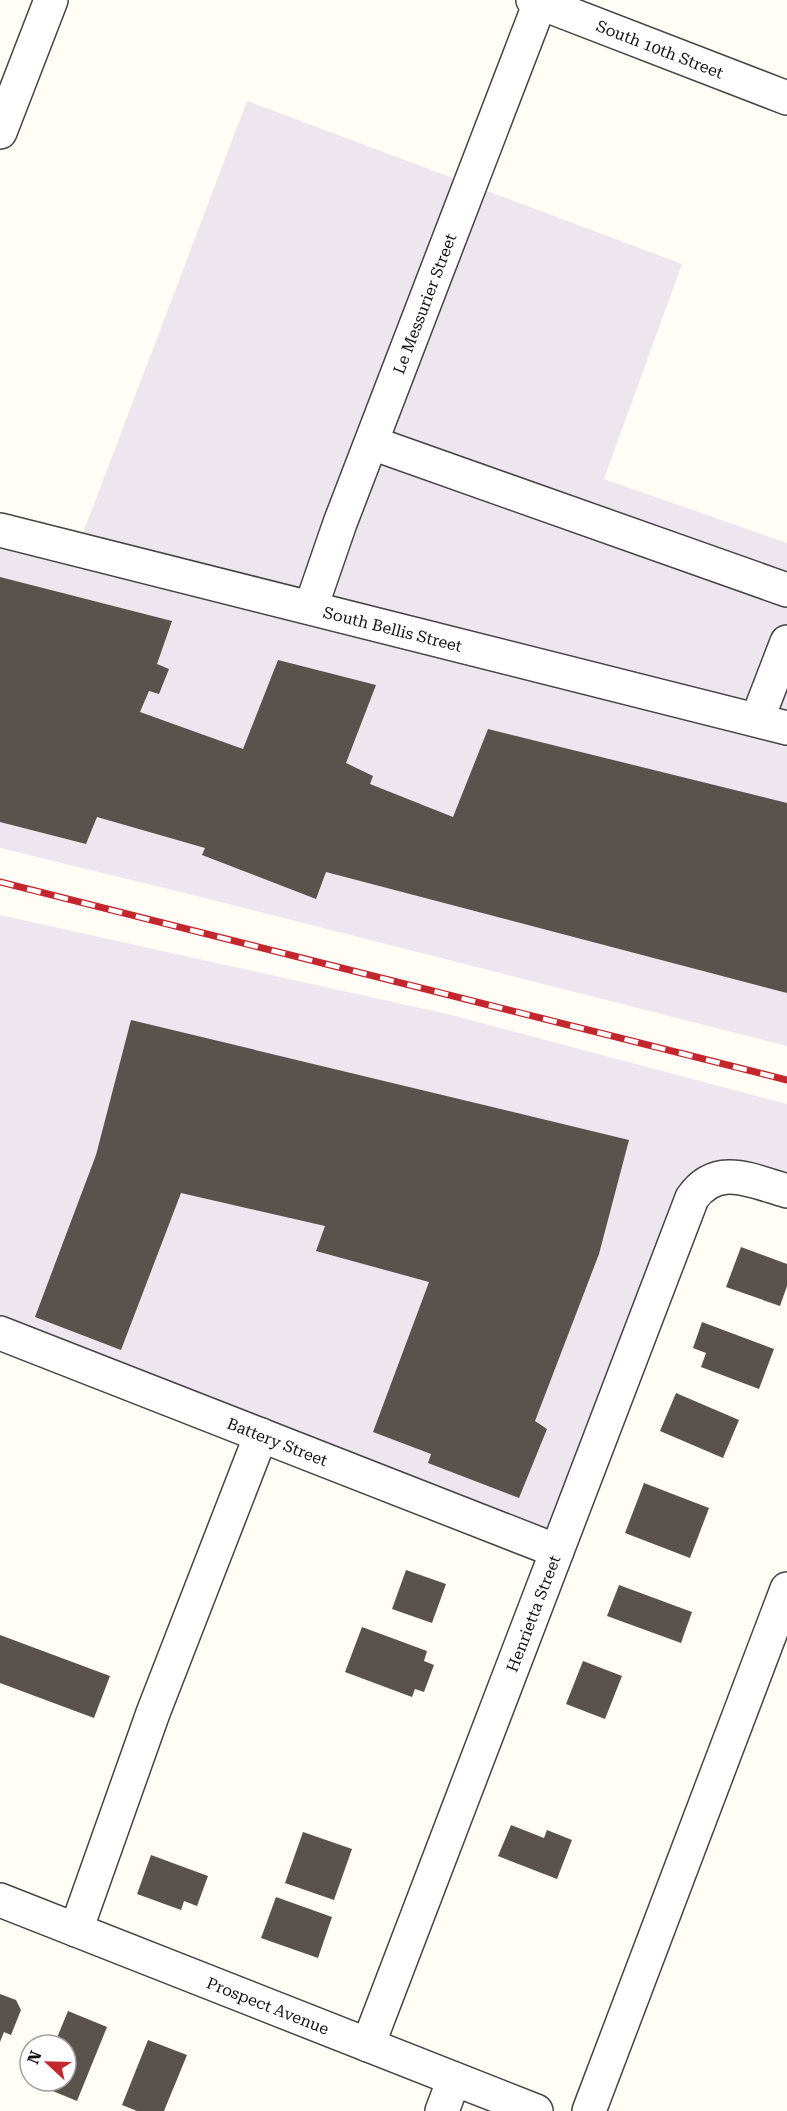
<svg xmlns="http://www.w3.org/2000/svg" width="787" height="2111" font-family="'Roboto Serif',serif">
<style>
.industrial{fill:#eee6ef}
.building{fill:#5a524d}
.lines{fill:none;stroke-linecap:round;stroke-linejoin:round}
.minor-casing{stroke:#444;stroke-width:36}
.minor{stroke:#fff;stroke-width:33}
.rail-casing{stroke:#c4262e;stroke-width:7}
.rail{stroke:#fff;stroke-width:4.5;stroke-dasharray:14;stroke-linecap:butt}
.labels{text-anchor:middle;dominant-baseline:central;stroke-width:6;stroke-linejoin:round;paint-order:stroke}
.street-label{font-size:16px;fill:#111;stroke:#fff}
</style>
<rect width="100%" height="100%" fill="#fffdf5"/>
<g class="industrial">
<path d="M247,101L682,264L604,479L787,543V1046L193,895L0,848V530L77,549Z"/>
<path d="M0,915L452,1015L787,1104V1191L717,1178L557,1551L0,1333Z"/>
</g>
<g class="building">
<path d="M0,577L172,621L157,664L169,669L159,694L149,691L140,712L243,749L278,660L376,685L346,763L373,776L370,784L453,817L488,729L787,803V993L326,872L316,899L202,855L205,848L97,817L86,844L0,822Z"/>
<path d="M131,1020L629,1140L599,1254L535,1421L547,1429L519,1498L428,1463L431,1454L373,1432L429,1282L316,1251L325,1226L181,1193L121,1350L35,1317L96,1155Z"/>
<path d="M741,1247L787,1264V1286L780,1306L726,1287Z"/>
<path d="M702,1322L774,1349L759,1389L701,1367L706,1353L693,1348Z"/>
<path d="M676,1393L739,1420L723,1458L660,1431Z"/>
<path d="M644,1483L709,1508L690,1558L625,1533Z"/>
<path d="M406,1570L446,1584L432,1623L392,1609Z"/>
<path d="M619,1585L692,1612L681,1643L607,1616Z"/>
<path d="M362,1627L427,1651L424,1661L434,1665L424,1692L415,1689L412,1697L345,1672Z"/>
<path d="M0,1635L110,1676L94,1718L0,1683Z"/>
<path d="M583,1661L622,1676L605,1719L566,1704Z"/>
<path d="M511,1825L544,1838L547,1830L572,1840L557,1879L498,1856Z"/>
<path d="M303,1832L352,1849L334,1900L285,1883Z"/>
<path d="M151,1855L208,1876L197,1906L184,1901L181,1910L137,1894Z"/>
<path d="M276,1897L332,1917L318,1958L261,1938Z"/>
<path d="M0,1994L16,2000L21,2010L11,2035L4,2032L0,2042Z"/>
<path d="M68,2011L107,2027L77,2101L38,2085L40,2081H66V2045H54Z"/>
<path d="M148,2040L187,2055L164,2111H137L122,2105Z"/>
</g>
<g class="lines">
<defs>
<g id="minor">
<path id="s1" d="M533,0L787,98"/>
<path d="M0,132L51,0"/>
<path d="M372,443L787,590"/>
<path id="s2" d="M0,530L787,728"/>
<path id="s3" d="M311,607L340,523L541,0"/>
<path d="M757,720L787,642"/>
<path id="s4" d="M0,1333L557,1551"/>
<path id="s5" d="M0,1900L536,2111"/>
<path d="M76,1930L153,1713L261,1435"/>
<path id="s6" d="M368,2045L692,1198C717,1162 752,1181 787,1191"/>
<path d="M442,2111L454,2079"/>
<path d="M589,2111L787,1589"/>
</g>
</defs>
<use href="#minor" class="minor-casing"/>
<use href="#minor" class="minor"/>
<defs>
<path id="rail" d="M0,882L787,1080"/>
</defs>
<use href="#rail" class="rail-casing"/>
<use href="#rail" class="rail"/>
</g>
<g class="labels">
<g class="street-label">
<text stroke="none"><textPath href="#s1" startOffset="136">South 10th Street</textPath></text>
<text stroke="none"><textPath href="#s3" startOffset="324">Le Messurier Street</textPath></text>
<text stroke="none"><textPath href="#s2" startOffset="405">South Bellis Street</textPath></text>
<text stroke="none"><textPath href="#s4" startOffset="298">Battery Street</textPath></text>
<text stroke="none"><textPath href="#s6" startOffset="462">Henrietta Street</textPath></text>
<text stroke="none"><textPath href="#s5" startOffset="288">Prospect Avenue</textPath></text>
</g>
</g>
<g transform="translate(48 2063) rotate(292)"><circle r="28" fill="#ffffff" stroke="#a0a0a0" stroke-width="1.5"/>
<path d="M0-4.5L10 22L0 15L-10 22Z" fill="#c4262e"/>
<text y="-9" font-size="16" font-weight="bold" text-anchor="middle" fill="#111111">N</text>
</g>
</svg>
